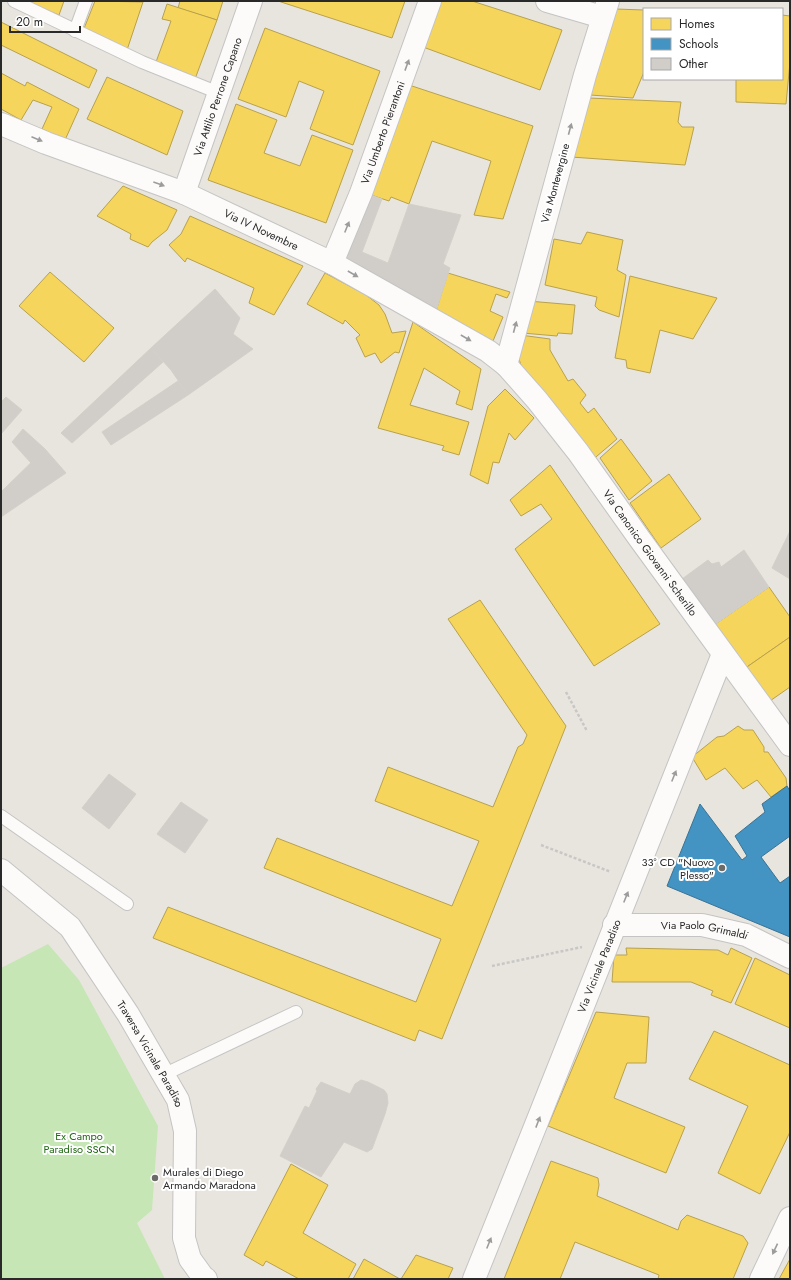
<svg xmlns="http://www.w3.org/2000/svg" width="791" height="1280" font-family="Jost,sans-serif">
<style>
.green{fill:#c6e6b5}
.homes{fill:#f6d55c;stroke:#b8a14d}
.schools{fill:#4393c3;stroke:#3b7395}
.building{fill:#d1cec9;stroke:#d3d0ca}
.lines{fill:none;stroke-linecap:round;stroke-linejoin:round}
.lane-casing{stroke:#c5c4c4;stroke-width:14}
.street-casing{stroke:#c5c4c4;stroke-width:24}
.secondary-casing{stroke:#c5c4c4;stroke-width:24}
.path{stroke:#c8c7c6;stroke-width:2.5;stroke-dasharray:3 2;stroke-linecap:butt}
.lane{stroke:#fcfbfa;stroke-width:12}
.street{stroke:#fcfbfa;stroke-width:22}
.secondary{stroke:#fcfbfa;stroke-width:22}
.oneway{fill:#9d9c9c}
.poi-dot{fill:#6c6b68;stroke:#fff;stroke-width:1.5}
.labels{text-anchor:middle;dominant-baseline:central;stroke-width:4;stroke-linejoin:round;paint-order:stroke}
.street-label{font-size:11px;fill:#292929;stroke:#fff}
.poi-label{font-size:11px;fill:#292929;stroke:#fff;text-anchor:end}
.park-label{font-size:11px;fill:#226916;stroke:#fff}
</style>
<rect width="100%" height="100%" fill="#e8e5de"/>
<path class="green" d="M48,944L79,980L158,1126L152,1210L137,1223L165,1279H1V968Z"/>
<g class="homes">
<path d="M23,1H64L59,15Z"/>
<path d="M95,1L143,2L127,50L83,31Z"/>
<path d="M180,1H223L217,20L178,8Z"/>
<path d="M278,1H405L392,38Z"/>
<path d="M438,1H472L562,30L540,90L423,47Z"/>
<path d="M167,4L217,20L195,79L156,62L171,21L162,19Z"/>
<path d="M616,9L644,10V72L633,98L590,95Z"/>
<path d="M782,15L790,16V62L786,104L736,102V79H782Z"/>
<path d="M1,22L97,70L89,88L1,45Z"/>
<path d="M265,28L380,71L353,145L310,129L324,91L299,81L286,117L238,99Z"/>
<path d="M1,73L25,86L27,82L79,109L65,140L42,129L52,107L33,100L21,120L1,109Z"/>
<path d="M107,77L183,111L167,155L87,119Z"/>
<path d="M406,84L533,126L503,219L474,215L491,161L432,141L409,204L391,197L389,201L368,194Z"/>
<path d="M589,98L681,102L678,122L682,127H694L685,165L571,157Z"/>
<path d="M236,104L277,120L264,153L300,166L312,135L353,150L326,223L208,180Z"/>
<path d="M123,186L177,210L167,230L152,242L148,247L130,239L131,234L97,216Z"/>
<path d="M190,216L303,266L274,315L249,303L254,288L187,258L185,262L169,245L181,234Z"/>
<path d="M587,232L623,240L617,270L626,275L619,317L599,310L595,306L597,297L545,285L554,239L581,244Z"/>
<path d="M50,272L114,328L84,362L19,306Z"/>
<path d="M325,273L366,295L379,305L385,314L392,333L406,331L399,353L395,352L381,363L375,353L365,357L356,338L360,335L345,320L343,324L307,304Z"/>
<path d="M448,273L510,292L507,298L496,294L490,311L503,317L493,341L435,314Z"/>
<path d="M630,276L717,298L693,339L660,330L650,373L627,368L626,360L615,358Z"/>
<path d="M528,301L575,305L572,334L558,333L557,336L522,333Z"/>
<path d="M413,322L481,369L472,410L456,404L460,391L424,368L410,405L469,422L459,455L442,450L444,446L378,428Z"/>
<path d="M520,335L550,339V350L568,381L573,379L586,395L580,403L588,413L594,408L617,439L590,462L521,365L518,356Z"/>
<path d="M505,389L534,418L515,440L509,433L499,463L493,462L488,484L470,475L488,406Z"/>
<path d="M621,439L652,481L629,500L600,458Z"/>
<path d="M550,465L660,624L594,666L515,549L552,519L541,504L521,516L510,500Z"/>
<path d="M669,474L701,519L661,548L630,503Z"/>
<path d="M769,587L790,617V637L744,669L714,625Z"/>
<path d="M480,600L566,726L442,1039L419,1030L415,1041L153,938L168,907L416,1002L441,939L264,868L277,838L452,906L479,841L375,801L388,767L493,807L518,747L523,744L527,735L448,619Z"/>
<path d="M790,637V687L767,703L744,669Z"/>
<path d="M738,726L744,730H753L764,747V752H768L786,778L787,786L771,797L757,780L743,789L725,768L706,780L692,757L717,737L724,736Z"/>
<path d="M626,948L718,950L728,955L731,948L752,958L731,1003L711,995L713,991L691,982H612L614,955H627Z"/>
<path d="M755,958L790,975V1028L735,1004Z"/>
<path d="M596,1012L649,1017L646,1063H627L614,1098L685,1127L666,1173L548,1126Z"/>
<path d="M714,1031L790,1065V1132L760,1194L718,1173L748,1106L689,1079Z"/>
<path d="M551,1161L598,1178L599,1185L597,1196L678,1230L681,1221L687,1215L743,1236L748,1243L733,1279H658L659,1275L575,1242L560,1279H504Z"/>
<path d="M291,1164L328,1185L303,1233L356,1264L348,1279H299L266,1261L263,1266L244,1255Z"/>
<path d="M416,1255L453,1268L448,1279H401Z"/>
<path d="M364,1259L400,1279H353Z"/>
<path d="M790,1259V1279H779Z"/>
</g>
<path class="schools" d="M787,786L790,791V836L761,857L780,883L790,876V937L667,886L700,804L742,860L747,856L735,836L765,812L762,804Z"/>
<g class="building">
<path d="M368,194L382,199L362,252L388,263L409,204L461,215L443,264L450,268L435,314L342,263Z"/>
<path d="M215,289L240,318L233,334L253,349L188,395L171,370L151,348Z"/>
<path d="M151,348L163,362L72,443L61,433Z"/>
<path d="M178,381L188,395L111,445L102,432Z"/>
<path d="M6,397L22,410L1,434V402Z"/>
<path d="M23,429L45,449L31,463L12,442Z"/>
<path d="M45,449L66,473L1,517V492Z"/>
<path d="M790,531V579L772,568Z"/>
<path d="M744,550L769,587L714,625L682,579L708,560L712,564L719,562L721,567Z"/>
<path d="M109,774L136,794L109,829L82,808Z"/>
<path d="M181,802L208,820L185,853L157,834Z"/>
<path d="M361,1080L368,1082L384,1090L387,1094L388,1103L385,1114L372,1149L367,1152L344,1142L321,1177L280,1156L305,1106L309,1108L317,1091L316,1089L321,1082L350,1094L355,1084Z"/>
</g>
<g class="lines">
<defs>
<g id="lane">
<path d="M14,1L142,62L219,93"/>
<path d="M75,31L86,1"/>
<path d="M1,816L127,904"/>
<path d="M163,1075L296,1012"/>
</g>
<g id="street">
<path d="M547,1L602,17"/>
<path id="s1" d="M1,124L46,143L184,193L332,263L488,351L506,365"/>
<path id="s2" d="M184,193L251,1"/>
<path id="s3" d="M332,263L361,193L430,1"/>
<path id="s4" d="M1,870L70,927L128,1014L178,1100L185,1131L184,1238L190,1259L203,1277L206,1279"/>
<path id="s5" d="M614,925H702L746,935L790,957"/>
<path id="s6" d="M474,1279C558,1071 640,862 723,654"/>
</g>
<g id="secondary">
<path id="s7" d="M608,1L585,75L506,365L537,400L578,452L639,538L790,745"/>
<path d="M761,1279L790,1218"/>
</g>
</defs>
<use href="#lane" class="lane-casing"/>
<use href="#street" class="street-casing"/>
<use href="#secondary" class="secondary-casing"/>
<g class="path">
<path d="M566,692L587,731"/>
<path d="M541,845L611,872"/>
<path d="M492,966L582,947"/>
</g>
<use href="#lane" class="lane"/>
<use href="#street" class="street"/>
<use href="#secondary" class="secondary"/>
</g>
<defs><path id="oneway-solid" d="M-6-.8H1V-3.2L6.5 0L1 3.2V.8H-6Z"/></defs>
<g class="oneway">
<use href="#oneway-solid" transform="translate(407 65) rotate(-70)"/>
<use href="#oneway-solid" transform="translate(570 129) rotate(-75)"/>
<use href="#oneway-solid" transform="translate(37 139) rotate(23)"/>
<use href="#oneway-solid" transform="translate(159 184) rotate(20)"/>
<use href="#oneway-solid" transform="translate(347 227) rotate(-68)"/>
<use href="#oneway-solid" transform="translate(353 274) rotate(30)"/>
<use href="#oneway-solid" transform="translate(515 327) rotate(-75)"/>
<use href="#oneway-solid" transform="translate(466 338) rotate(30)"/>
<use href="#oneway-solid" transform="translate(674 776) rotate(-68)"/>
<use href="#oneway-solid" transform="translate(626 897) rotate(-68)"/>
<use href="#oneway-solid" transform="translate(538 1122) rotate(-69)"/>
<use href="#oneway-solid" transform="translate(489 1243) rotate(-68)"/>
<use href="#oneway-solid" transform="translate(775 1249) rotate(115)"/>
</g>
<g class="poi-dot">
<circle cx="722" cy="868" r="4"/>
<circle cx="155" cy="1178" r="4"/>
</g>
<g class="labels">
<g class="street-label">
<text stroke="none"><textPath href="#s2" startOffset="102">Via Attilio Perrone Capano</textPath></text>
<text stroke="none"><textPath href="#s3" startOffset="140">Via Umberto Pierantoni</textPath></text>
<text transform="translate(555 183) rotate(-75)">Via Montevergine</text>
<text stroke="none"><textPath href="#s1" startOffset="281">Via IV Novembre</textPath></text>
<text stroke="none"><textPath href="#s7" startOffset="615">Via Canonico Giovanni Scherillo</textPath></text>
<text stroke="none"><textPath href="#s5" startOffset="91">Via Paolo Grimaldi</textPath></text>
<text stroke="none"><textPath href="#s6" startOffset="337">Via Vicinale Paradiso</textPath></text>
<text stroke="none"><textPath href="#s4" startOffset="240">Traversa Vicinale Paradiso</textPath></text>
</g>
<g class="poi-label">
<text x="714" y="862">33° CD "Nuovo<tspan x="714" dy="13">Plesso"</tspan></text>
<text x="163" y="1172" text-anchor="start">Murales di Diego<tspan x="163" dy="13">Armando Maradona</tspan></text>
</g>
<g class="park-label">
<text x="79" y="1136">Ex Campo<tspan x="79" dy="13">Paradiso SSCN</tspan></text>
</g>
</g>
<rect width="791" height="1280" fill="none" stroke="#292929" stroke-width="4"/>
<rect x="643" y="8" width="140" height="72" fill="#ffffff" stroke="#a9a9a9"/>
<rect x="651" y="18" width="20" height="12" fill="#f6d55c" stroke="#a9a9a9"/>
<text x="679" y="28" font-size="12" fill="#292929">Homes</text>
<rect x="651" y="38" width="20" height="12" fill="#4393c3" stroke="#a9a9a9"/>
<text x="679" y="48" font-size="12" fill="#292929">Schools</text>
<rect x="651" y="58" width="20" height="12" fill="#d1cec9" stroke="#a9a9a9"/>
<text x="679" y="68" font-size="12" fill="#292929">Other</text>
<path d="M10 26v6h70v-6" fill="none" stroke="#292929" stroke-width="2"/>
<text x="16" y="26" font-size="12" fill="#292929" stroke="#ffffff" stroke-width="3" paint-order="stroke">20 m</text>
</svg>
